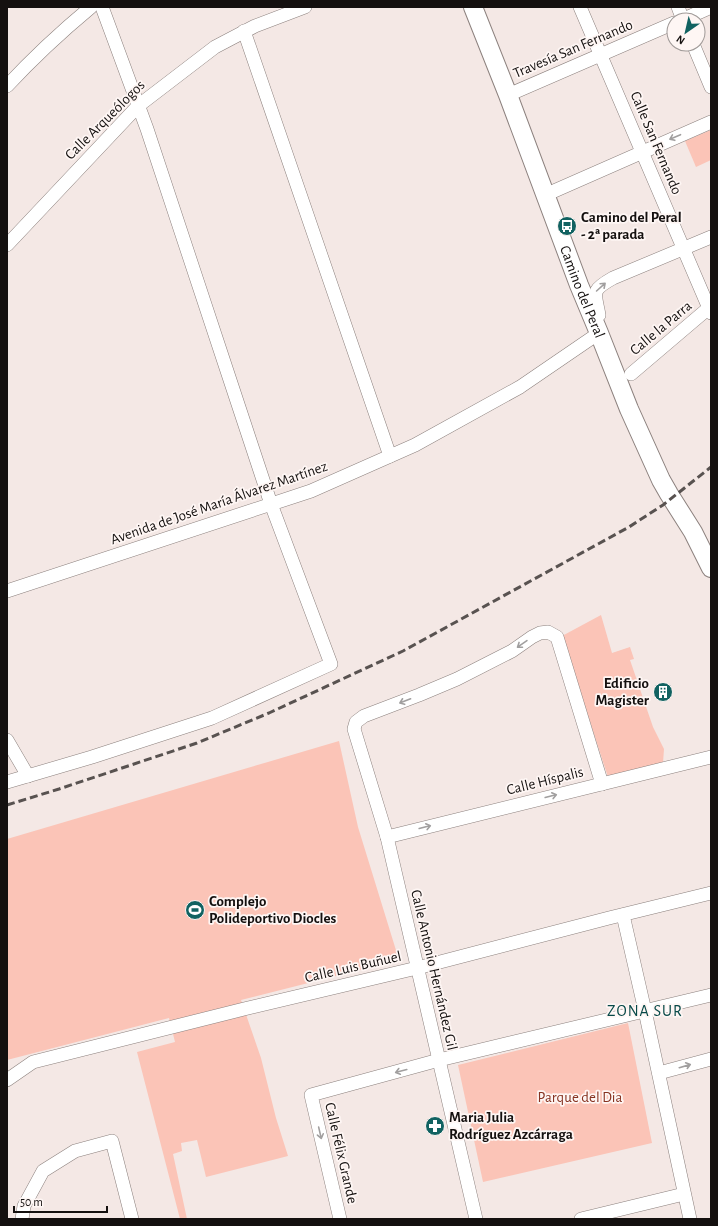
<svg xmlns="http://www.w3.org/2000/svg" width="718" height="1226" font-family="'Alegreya Sans',sans-serif">
<style>
.green{fill:#fbc4b7}
.lines{fill:none;stroke-linecap:round;stroke-linejoin:round}
.street-casing{stroke:#8c817e;stroke-width:14}
.secondary-casing{stroke:#8c817e;stroke-width:20}
.street{stroke:#fff;stroke-width:13}
.secondary{stroke:#fff;stroke-width:18}
.rail{stroke:#585250;stroke-width:3;stroke-dasharray:8 4;stroke-linecap:butt}
.oneway{stroke:#a19f9f}
.labels{text-anchor:middle;dominant-baseline:central;stroke-width:3.5;stroke-linejoin:round;paint-order:stroke}
.street-label{font-size:15px;fill:#14100f;stroke:#fef6f4}
.poi-label{font-size:15px;font-weight:bold;fill:#14100f;stroke:#fef6f4;text-anchor:start}
.park-label{font-size:15px;fill:#873321;stroke:#fef6f4}
.neighbourhood-label{font-size:16px;letter-spacing:1px;fill:#074948;stroke:#fef6f4}
</style>
<rect width="100%" height="100%" fill="#f4e8e5"/>
<g class="green">
<path d="M711,130V160L696,167L685,141Z"/>
<path d="M601,615L612,653L630,647L634,659L630,660L653,727L664,749L663,763L608,777L562,636Z"/>
<path d="M339,741L358,827L399,960L241,1000L261,1058L276,1118L288,1156L206,1177L197,1140L181,1143L182,1151L173,1154L187,1219H180L137,1052L175,1042L169,1018L7,1060V839Z"/>
<path d="M628,1023L652,1143L483,1182L458,1065Z"/>
</g>
<g class="lines">
<defs>
<g id="street">
<path d="M580,7L711,313"/>
<path d="M678,7L683,20"/>
<path d="M682,20L711,7"/>
<path d="M244,31L390,456"/>
<path d="M693,44L711,87"/>
<path d="M7,86C33,58 61,32 91,7"/>
<path d="M508,95L674,23"/>
<path d="M545,195L711,122"/>
<path d="M7,245L138,106L215,47L255,26L305,7"/>
<path d="M597,317L599,315C595,292 590,291 613,278L711,237"/>
<path d="M631,374L711,306"/>
<path d="M7,591L311,491L415,445L520,387L599,333"/>
<path d="M7,740L28,776"/>
<path d="M7,782L92,757L212,718L331,664L271,504L147,129L102,7"/>
<path d="M387,837L711,757"/>
<path d="M623,915L645,1011L690,1219"/>
<path d="M659,1073L711,1059"/>
<path d="M7,1080L33,1062L244,1009L417,968L609,918L711,893"/>
<path d="M22,1219L24,1206L43,1171L75,1151L112,1141L132,1219"/>
<path d="M340,1219L311,1095L439,1060L711,995"/>
<path d="M476,1219L387,837L354,729L356,722L364,716L419,695L457,679L512,651L532,637L540,633L548,632L557,637L602,784"/>
<path d="M581,1219L684,1194"/>
</g>
<g id="secondary">
<path id="s1" d="M473,7L508,95L579,285L599,333L629,409L661,480L669,494L693,532L711,568"/>
</g>
</defs>
<use href="#street" class="street-casing"/>
<use href="#secondary" class="secondary-casing"/>
<use href="#street" class="street"/>
<use href="#secondary" class="secondary"/>
<path class="rail" d="M7,805L59,789L197,743L269,713L403,651L629,527L663,505L711,467"/>
</g>
<defs><path id="oneway-shaft" d="M-6 0H5M1.5-3L5.5 0L1.5 3" fill="none" stroke-width="1.6" stroke-linecap="round" stroke-linejoin="round"/></defs>
<g class="oneway">
<use href="#oneway-shaft" transform="translate(675 137) rotate(157)"/>
<use href="#oneway-shaft" transform="translate(601 287) rotate(-42)"/>
<use href="#oneway-shaft" transform="translate(522 644) rotate(145)"/>
<use href="#oneway-shaft" transform="translate(405 701) rotate(159)"/>
<use href="#oneway-shaft" transform="translate(551 796) rotate(-14)"/>
<use href="#oneway-shaft" transform="translate(425 827) rotate(-14)"/>
<use href="#oneway-shaft" transform="translate(685 1066) rotate(-16)"/>
<use href="#oneway-shaft" transform="translate(401 1071) rotate(165)"/>
<use href="#oneway-shaft" transform="translate(320 1133) rotate(77)"/>
</g>
<defs>
<symbol id="bus-disc" viewBox="-11 -11 22 22"><circle r="9.5" fill="#116261" stroke="#fef6f4"/><path d="M-5-6H5V4H4V6H2V4H-2V6H-4V4H-5ZM-3.5-4V0h7V-4ZM-3.5 1.2v1.5H-2V1.2ZM2 1.2v1.5H3.5V1.2Z" fill="#fff"/></symbol>
<symbol id="building-disc" viewBox="-11 -11 22 22"><circle r="9.5" fill="#116261" stroke="#fef6f4"/><path d="M-4-6H4V6H1V3H-1V6H-4ZM-2.5-4.3h1.7v1.8h-1.7ZM.8-4.3h1.7v1.8H.8ZM-2.5-1h1.7V.8h-1.7ZM.8-1h1.7V.8H.8Z" fill="#fff"/></symbol>
<symbol id="stadium-disc" viewBox="-11 -11 22 22"><circle r="9.5" fill="#116261" stroke="#fef6f4"/><path d="M0-5a6.5 5 0 1 0 0 10a6.5 5 0 1 0 0-10ZM-3.5-1.8h7v3.6h-7Z" fill="#fff"/></symbol>
<symbol id="pharmacy-disc" viewBox="-11 -11 22 22"><circle r="9.5" fill="#116261" stroke="#fef6f4"/><path d="M-2-6h4v4h4v4h-4v4h-4v-4h-4v-4h4Z" fill="#fff"/></symbol>
</defs>
<g fill-rule="evenodd">
<use href="#bus-disc" x="556" y="215" width="22" height="22"/>
<use href="#building-disc" x="652" y="681" width="22" height="22"/>
<use href="#stadium-disc" x="184" y="899" width="22" height="22"/>
<use href="#pharmacy-disc" x="424" y="1115" width="22" height="22"/>
</g>
<g class="labels">
<g class="street-label">
<text transform="translate(573 49) rotate(-23)">Travesía San Fernando</text>
<text transform="translate(105 120) rotate(-45)">Calle Arqueólogos</text>
<text transform="translate(656 143) rotate(67)">Calle San Fernando</text>
<text stroke="none"><textPath href="#s1" startOffset="305">Camino del Peral</textPath></text>
<text transform="translate(661 328) rotate(-40)">Calle la Parra</text>
<text transform="translate(219 503) rotate(-19)">Avenida de José María Álvarez Martínez</text>
<text transform="translate(545 781) rotate(-14)">Calle Híspalis</text>
<text transform="translate(353 967) rotate(-13)">Calle Luis Buñuel</text>
<text transform="translate(434 970) rotate(77)">Calle Antonio Hernández Gil</text>
<text transform="translate(341 1153) rotate(77)">Calle Félix Grande</text>
</g>
<g class="poi-label">
<text x="581" y="217">Camino del Peral<tspan x="581" dy="17">- 2ª parada</tspan></text>
<text x="649" y="683" text-anchor="end">Edificio<tspan x="649" dy="17">Magister</tspan></text>
<text x="209" y="901">Complejo<tspan x="209" dy="17">Polideportivo Diocles</tspan></text>
<text x="449" y="1117">Maria Julia<tspan x="449" dy="17">Rodríguez Azcárraga</tspan></text>
</g>
<g class="park-label">
<text x="580" y="1097">Parque del Dia</text>
</g>
<g class="neighbourhood-label">
<text x="645" y="1011">ZONA SUR</text>
</g>
</g>
<rect width="718" height="1226" fill="none" stroke="#14100f" stroke-width="16"/>
<g transform="translate(686 32) rotate(214)"><circle r="19" fill="#fef6f4" stroke="#a09a98"/>
<path d="M0-3L7 15L0 10L-7 15Z" fill="#116261"/>
<text y="-6" font-size="11" font-weight="bold" text-anchor="middle" fill="#14100f">N</text>
</g>
<path d="M14 1206v6h93v-6" fill="none" stroke="#14100f" stroke-width="2"/>
<text x="20" y="1206" font-size="12" fill="#14100f" stroke="#fef6f4" stroke-width="3" paint-order="stroke">50 m</text>
</svg>
